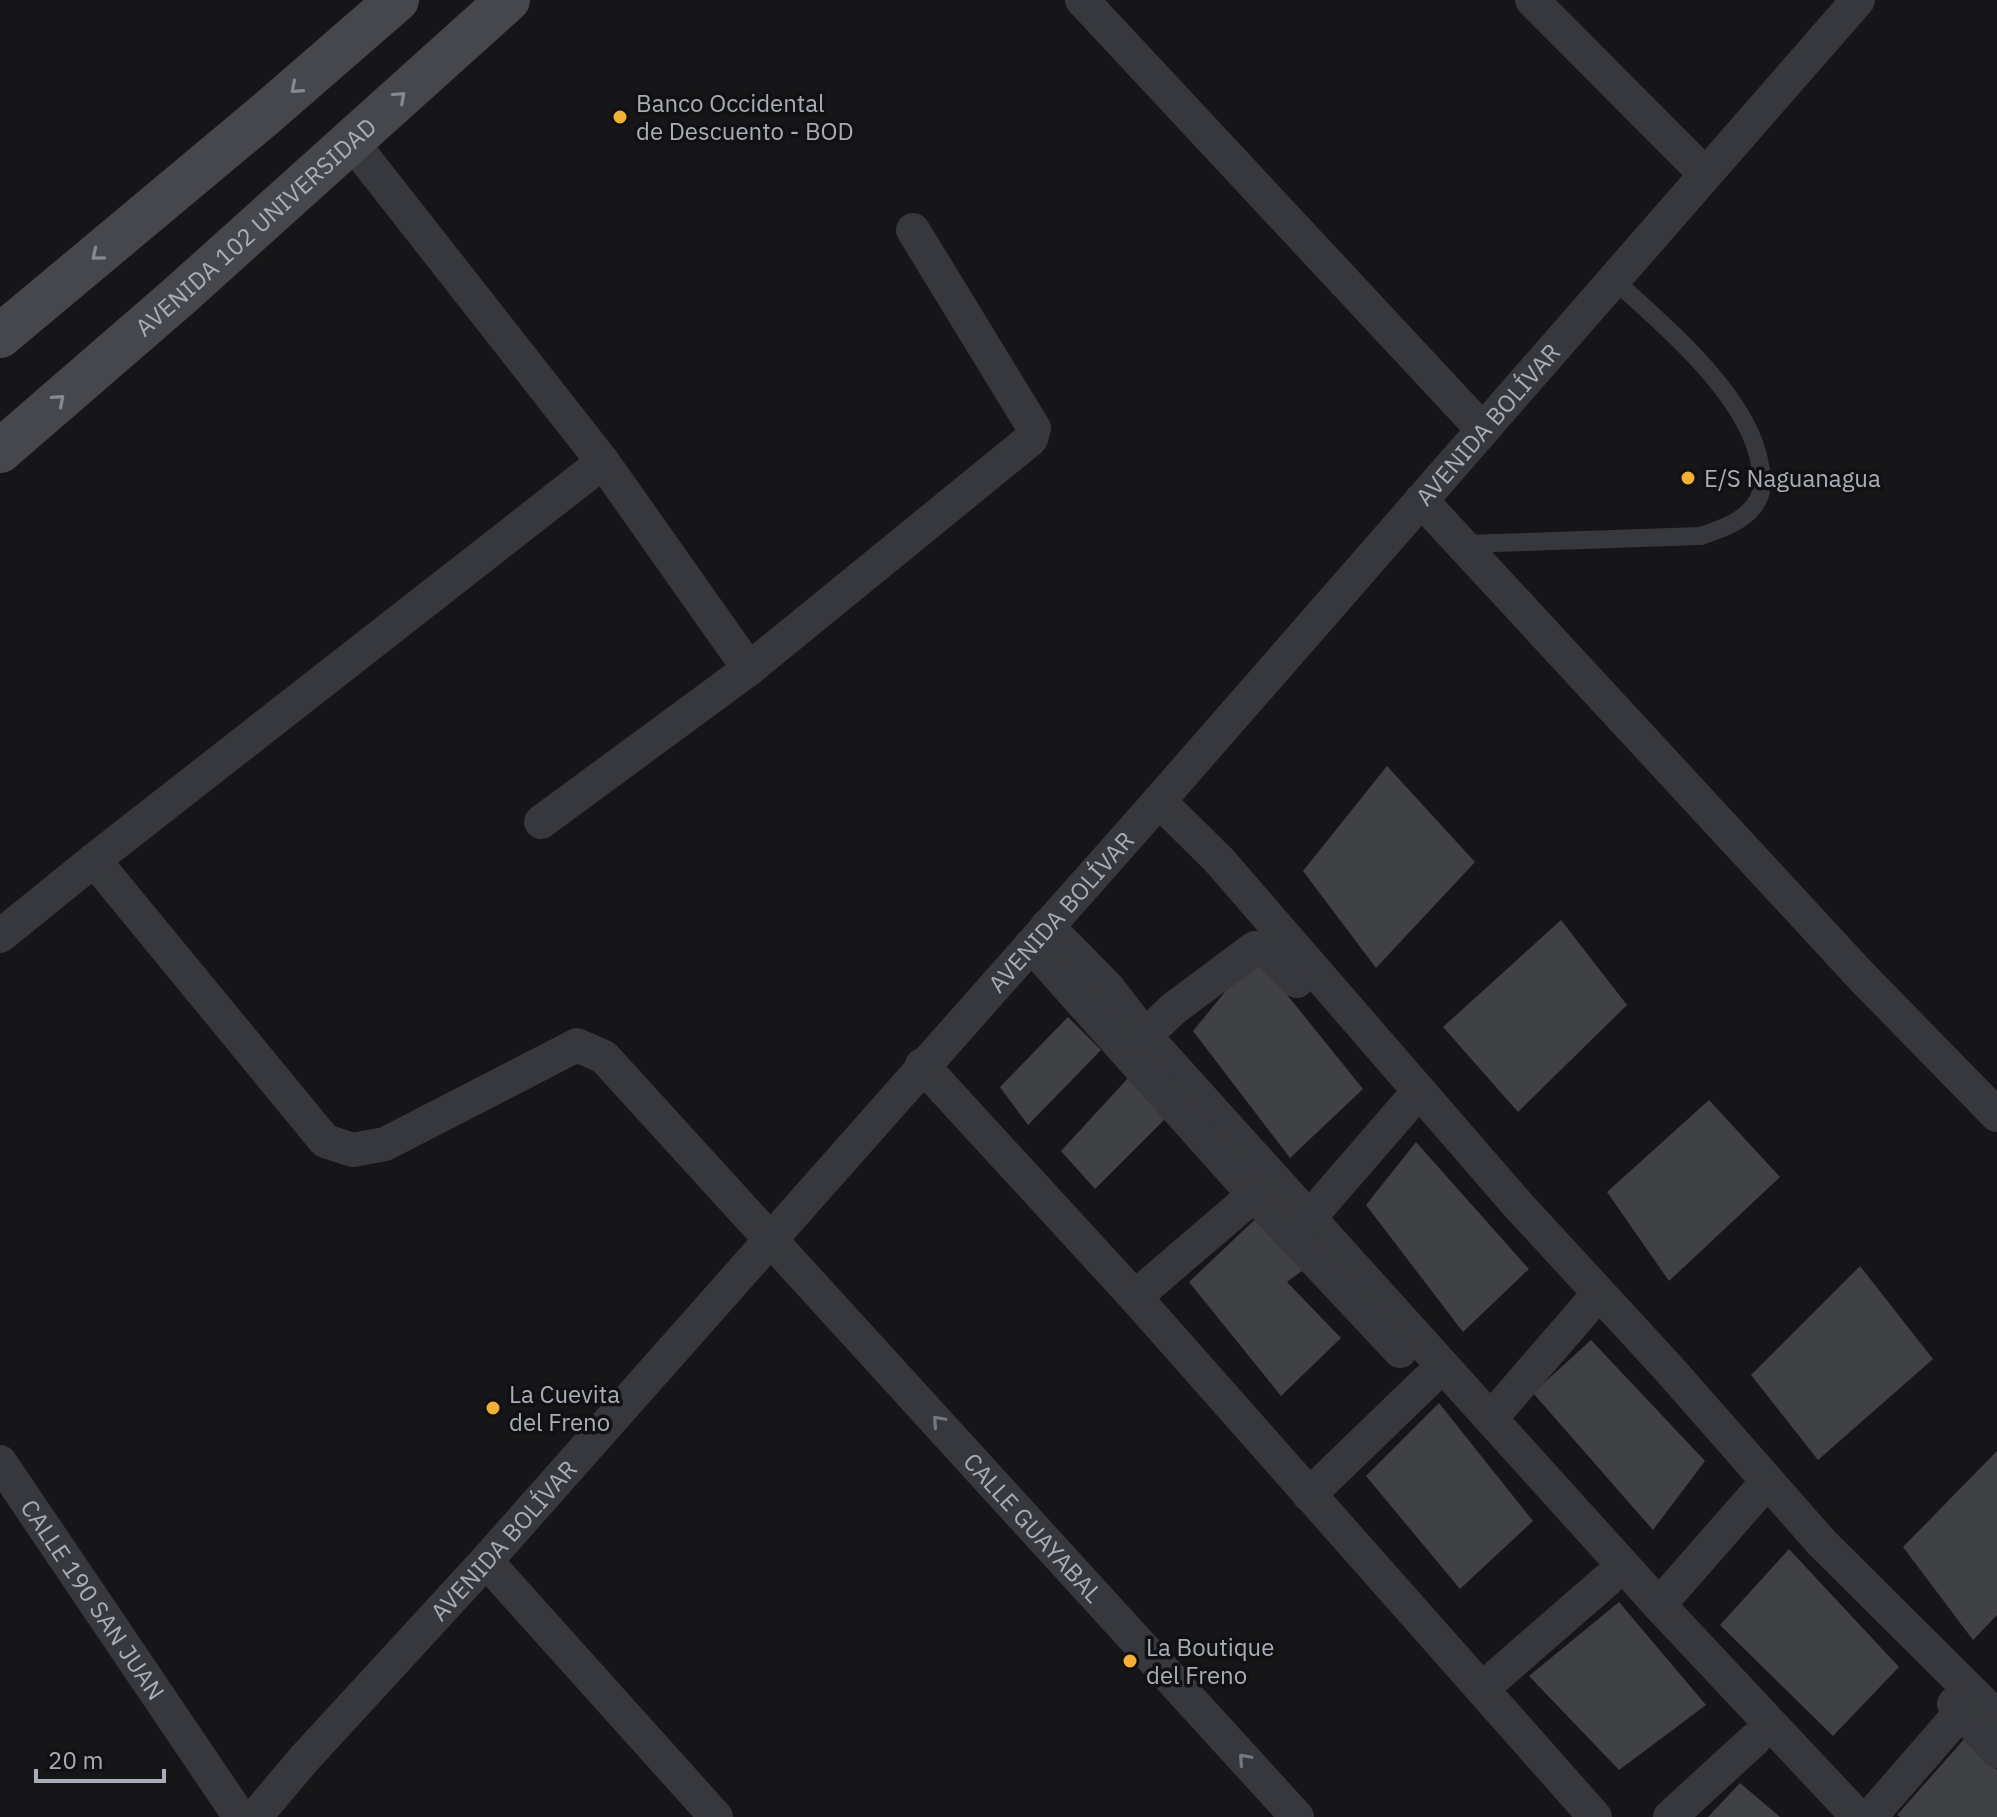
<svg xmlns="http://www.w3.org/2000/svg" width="1997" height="1817" font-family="'IBM Plex Sans',sans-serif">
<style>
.building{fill:#404145}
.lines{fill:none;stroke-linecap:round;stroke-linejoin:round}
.service{stroke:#37383d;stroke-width:18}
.minor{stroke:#37383d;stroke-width:34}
.secondary{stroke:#45474d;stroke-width:44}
.oneway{stroke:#858993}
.oneway2{stroke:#757881}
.poi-dot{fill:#f2b134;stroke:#111113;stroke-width:3}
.labels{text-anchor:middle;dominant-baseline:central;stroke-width:7;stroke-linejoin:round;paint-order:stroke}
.poi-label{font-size:24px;fill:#a8adb8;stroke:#111113;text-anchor:start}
.street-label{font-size:24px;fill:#a8adb8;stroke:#111113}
</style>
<rect width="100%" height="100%" fill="#161618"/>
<g class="building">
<path d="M1387,766L1475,862L1376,968L1303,871Z"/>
<path d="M1561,920L1627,1005L1518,1112L1443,1027Z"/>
<path d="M1255,955L1363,1089L1290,1158L1193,1031Z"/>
<path d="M1068,1017L1101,1050L1028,1125L1000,1087Z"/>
<path d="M1130,1076L1168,1116L1095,1189L1061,1151Z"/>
<path d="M1709,1100L1780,1177L1669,1281L1607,1192Z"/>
<path d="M1416,1142L1529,1269L1463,1332L1366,1205Z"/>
<path d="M1266,1209L1310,1265L1287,1282L1341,1338L1281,1396L1189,1282Z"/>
<path d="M1860,1266L1933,1359L1818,1460L1751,1375Z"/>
<path d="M1591,1340L1705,1461L1653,1530L1533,1393Z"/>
<path d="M1439,1403L1533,1521L1460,1589L1366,1476Z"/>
<path d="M1997,1451V1615L1973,1640L1903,1547Z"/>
<path d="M1789,1549L1899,1667L1833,1736L1720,1625Z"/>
<path d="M1619,1602L1706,1705L1619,1770L1529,1676Z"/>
<path d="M1966,1737L1997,1770V1817H1900L1897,1815Z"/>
<path d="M1740,1783L1780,1817H1708Z"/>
</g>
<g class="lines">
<path class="service" d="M1463,544L1701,536C1720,529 1741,523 1754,506C1764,494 1763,479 1760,465C1749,395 1663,325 1613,279"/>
<g class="minor">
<path d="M1082,0L1482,429"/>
<path d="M1532,0L1705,174"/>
<path d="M351,141L603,462L749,669"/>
<path d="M1421,500L1863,978L1997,1115"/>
<path d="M1159,801L1218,859L1518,1205L1669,1369L1822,1543L1997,1717"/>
<path d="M541,822L749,669L1031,439L1034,428L913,230"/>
<path id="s1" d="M94,860L325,1141L353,1150L385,1144L577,1045L604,1057L1297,1817"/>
<path d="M1047,926L1108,988L1145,1036L1659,1605L1858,1817"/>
<path d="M0,936L94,860L603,462"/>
<path d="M1031,945L1254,1195L1400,1351"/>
<path d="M1145,1036L1173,1009L1255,948L1269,953L1297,981"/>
<path d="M922,1065L1135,1297L1595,1817"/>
<path d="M1310,1217L1407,1105"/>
<path d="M1135,1297L1254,1195"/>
<path d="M1492,1417L1588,1306"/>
<path id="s2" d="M0,1462L240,1817"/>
<path d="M1309,1495L1428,1380"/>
<path d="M486,1561L716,1817"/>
<path d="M1659,1605L1758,1492"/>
<path d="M1483,1688L1607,1580"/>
<path d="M1954,1704L1997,1751"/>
<path id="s3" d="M255,1817L304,1759L486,1561L1159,801L1858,0"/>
<path d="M1670,1817L1754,1740"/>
<path d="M1870,1817L1961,1712"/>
</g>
<g class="secondary">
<path d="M0,336L261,118L397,0"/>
<path id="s4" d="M0,451L178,297L508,0"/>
</g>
</g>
<defs><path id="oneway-chevron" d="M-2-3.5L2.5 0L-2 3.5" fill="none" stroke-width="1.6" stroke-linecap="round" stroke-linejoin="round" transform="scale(2)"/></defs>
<g class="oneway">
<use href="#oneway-chevron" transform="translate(296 88) rotate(139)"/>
<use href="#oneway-chevron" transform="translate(400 97) rotate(-42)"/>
<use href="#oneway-chevron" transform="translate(97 255) rotate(140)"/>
<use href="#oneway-chevron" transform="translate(59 400) rotate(-41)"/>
</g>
<g class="oneway2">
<use href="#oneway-chevron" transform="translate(938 1421) rotate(-132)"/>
<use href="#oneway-chevron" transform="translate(1244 1759) rotate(-132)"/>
</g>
<g class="poi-dot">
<circle cx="620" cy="117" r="8"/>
<circle cx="1688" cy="478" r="8"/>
<circle cx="493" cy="1408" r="8"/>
<circle cx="1130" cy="1661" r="8"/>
</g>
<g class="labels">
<g class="poi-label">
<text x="636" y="103">Banco Occidental<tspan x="636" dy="28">de Descuento - BOD</tspan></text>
<text x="1704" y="478">E/S Naguanagua</text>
<text x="509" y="1394">La Cuevita<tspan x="509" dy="28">del Freno</tspan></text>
<text x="1146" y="1647">La Boutique<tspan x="1146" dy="28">del Freno</tspan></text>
</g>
<g class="street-label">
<text stroke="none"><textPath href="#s4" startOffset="340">AVENIDA 102 UNIVERSIDAD</textPath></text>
<text stroke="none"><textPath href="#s3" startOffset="1860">AVENIDA BOLÍVAR</textPath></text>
<text stroke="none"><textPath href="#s3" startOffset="1212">AVENIDA BOLÍVAR</textPath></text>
<text stroke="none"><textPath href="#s1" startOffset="1308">CALLE GUAYABAL</textPath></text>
<text stroke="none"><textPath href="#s3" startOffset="372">AVENIDA BOLÍVAR</textPath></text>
<text stroke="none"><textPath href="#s2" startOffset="166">CALLE 190 SAN JUAN</textPath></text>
</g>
</g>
<path d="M36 1769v12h128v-12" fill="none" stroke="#a8adb8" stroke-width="4"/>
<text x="48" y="1769" font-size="24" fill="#a8adb8" stroke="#111113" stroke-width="6" paint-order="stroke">20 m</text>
</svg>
